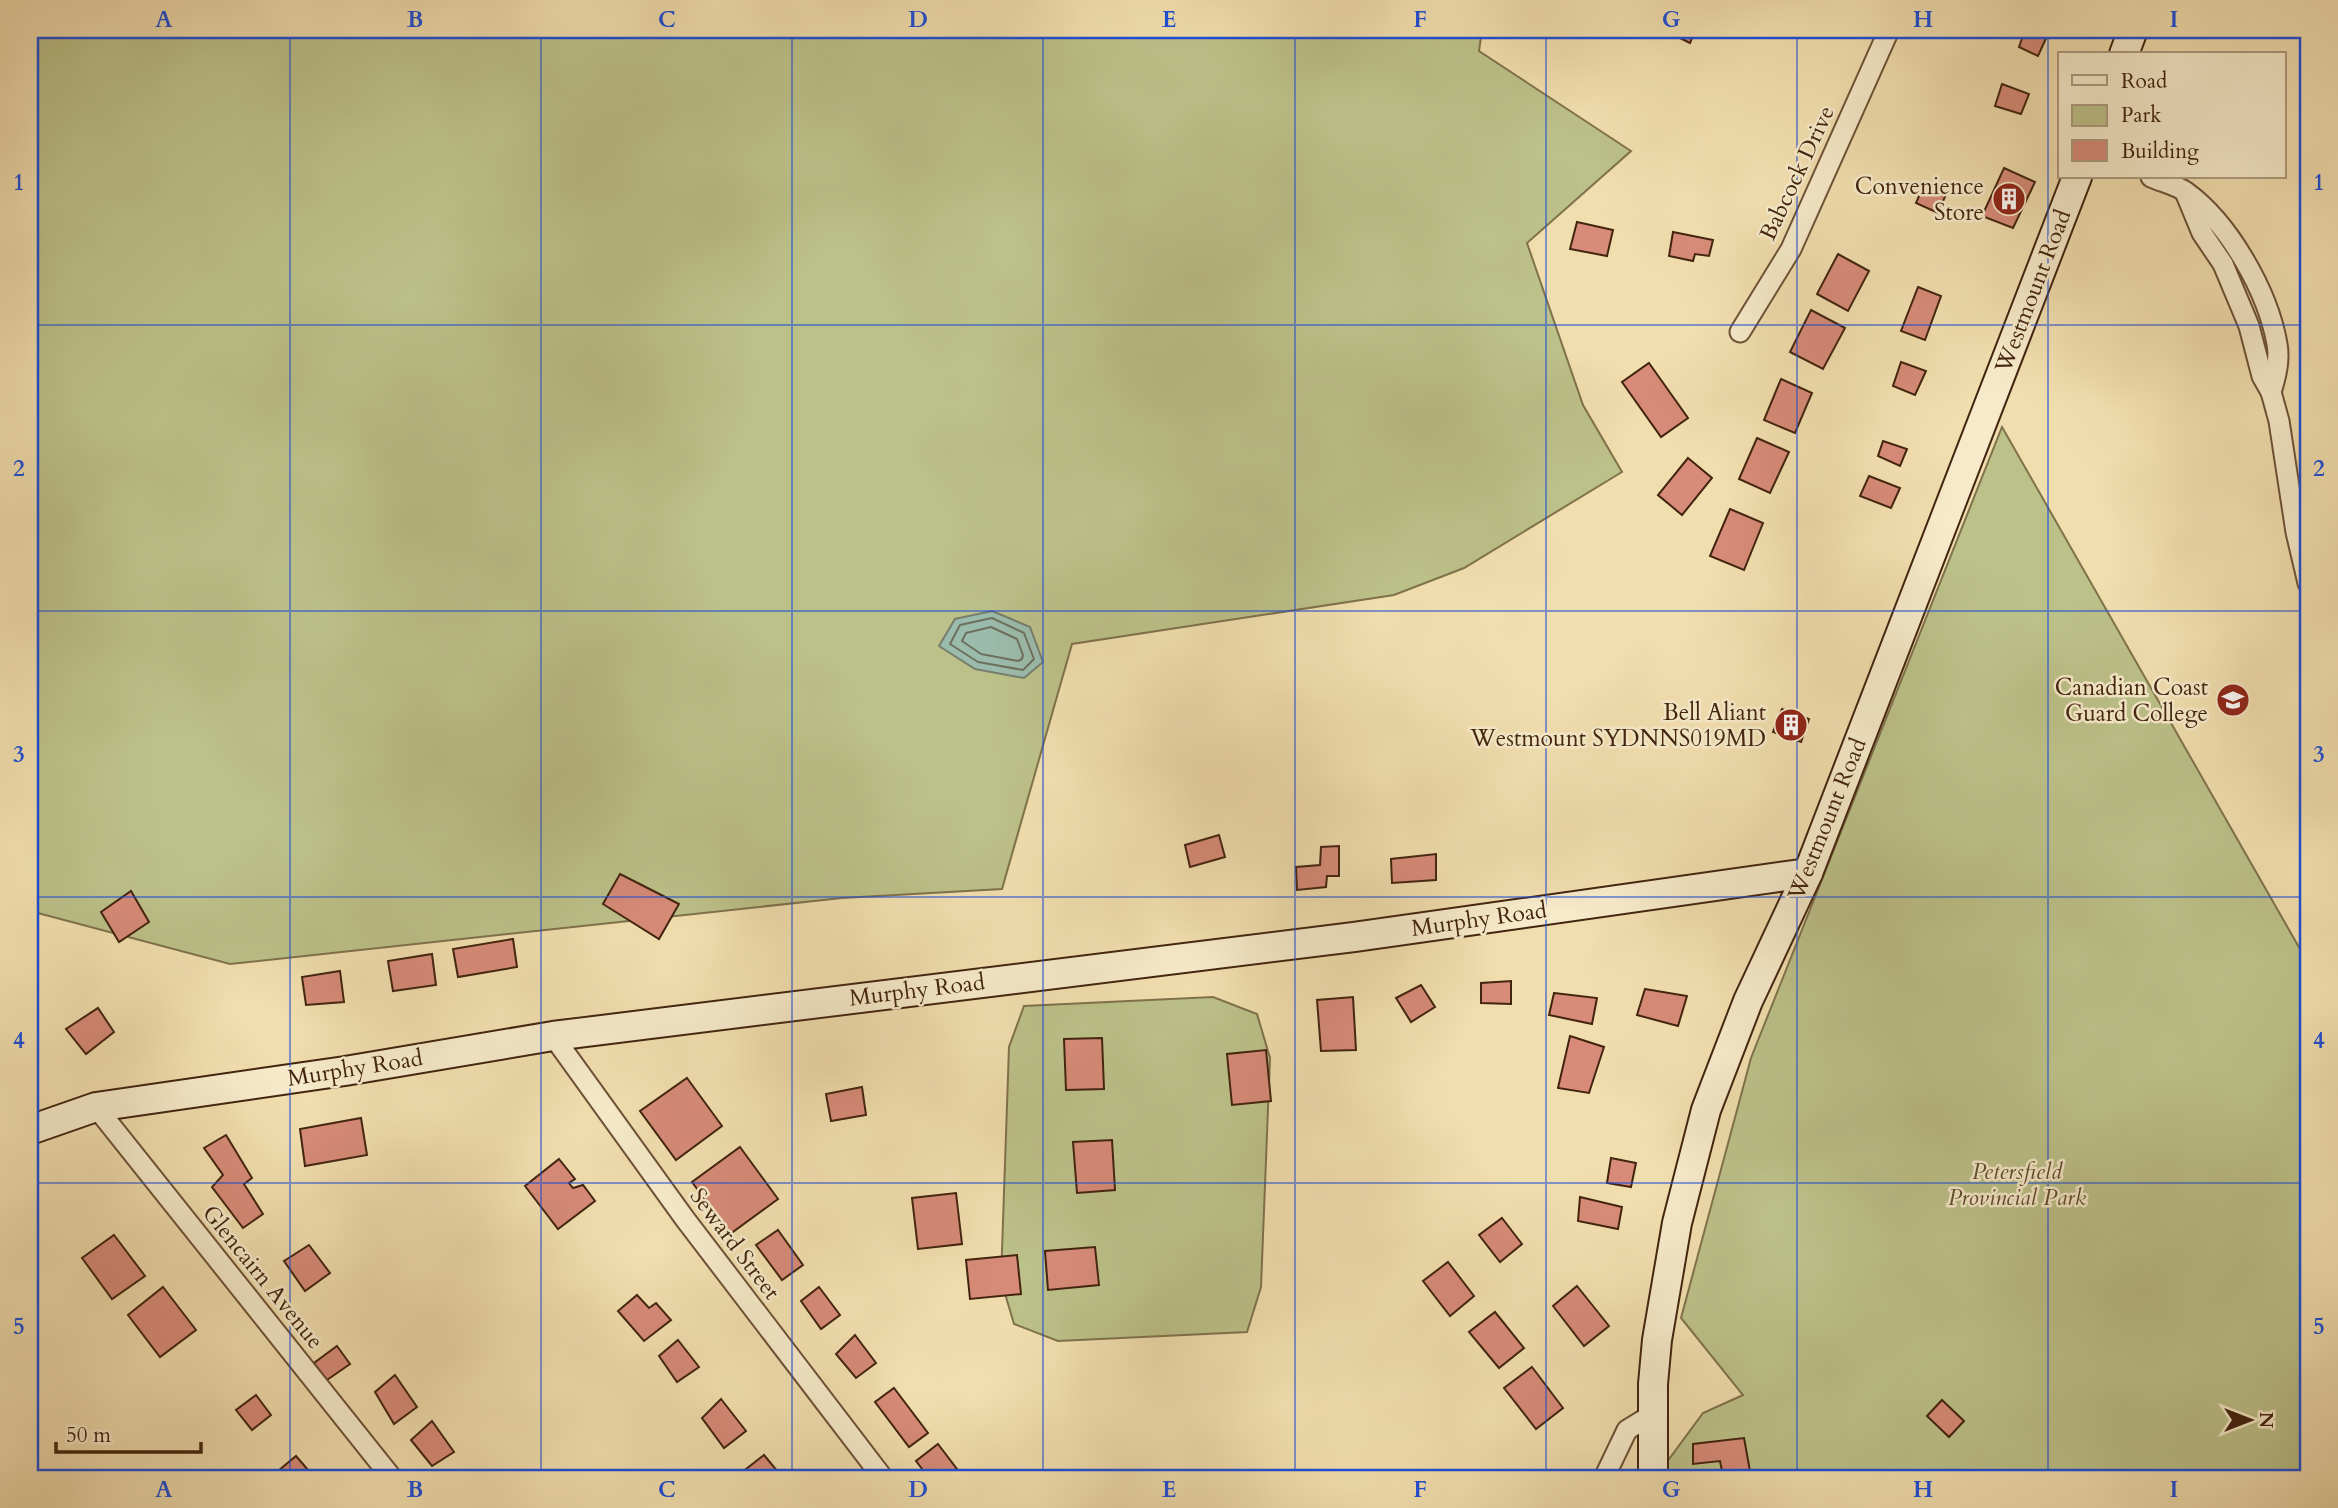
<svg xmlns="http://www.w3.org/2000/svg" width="2338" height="1508" font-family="Cardo,serif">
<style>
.green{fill:#bcc189;stroke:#7f724c;stroke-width:2}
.water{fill:#9bbcad;stroke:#777f6e;stroke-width:2}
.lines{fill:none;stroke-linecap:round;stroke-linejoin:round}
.shore{stroke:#6e705e;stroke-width:2}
.building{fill:#d78b78;stroke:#42240f;stroke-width:2}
.street-casing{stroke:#6e5237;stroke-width:23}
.secondary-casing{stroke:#42240f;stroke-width:32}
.street{stroke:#f6eaca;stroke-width:19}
.secondary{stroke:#f6eaca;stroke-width:28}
.grid{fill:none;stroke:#1d4ed8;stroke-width:2;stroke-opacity:0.55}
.labels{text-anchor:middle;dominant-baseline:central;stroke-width:5;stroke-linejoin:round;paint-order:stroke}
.street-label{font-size:23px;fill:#42240f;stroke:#f6eaca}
.poi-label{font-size:23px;fill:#42240f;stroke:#f6eaca;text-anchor:end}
.park-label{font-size:23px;font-style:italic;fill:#604b2e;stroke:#f6eaca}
.neatline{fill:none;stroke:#1d4ed8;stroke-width:2.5}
.grid-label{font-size:23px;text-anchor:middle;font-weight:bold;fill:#1d4ed8}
</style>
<rect width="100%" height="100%" fill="#f1deae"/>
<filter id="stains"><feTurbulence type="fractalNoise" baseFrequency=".00286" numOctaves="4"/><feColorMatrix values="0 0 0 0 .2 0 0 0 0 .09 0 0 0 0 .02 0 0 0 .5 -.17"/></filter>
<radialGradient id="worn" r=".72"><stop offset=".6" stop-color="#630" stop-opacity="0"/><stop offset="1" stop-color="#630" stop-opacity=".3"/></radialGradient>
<g class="green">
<path d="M30,30H1482L1479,51L1631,151L1527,243L1583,405L1622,472L1464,568L1394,595L1072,644L1002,889L842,898L230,964L30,911Z"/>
<path d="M2002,427L2308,963V1478H1668L1664,1466L1703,1413L1743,1395L1681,1318L1751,1058Z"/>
<path d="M1213,997L1257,1014L1270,1058L1261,1287L1247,1332L1058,1341L1014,1324L1001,1280L1009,1047L1024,1006Z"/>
</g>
<path class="water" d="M992,611L1030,627L1043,662L1024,678L975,669L939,646L955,619Z"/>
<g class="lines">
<g class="shore">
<path d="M992,618L1024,633L1034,659L1023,670L978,662L950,644L960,625Z"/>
<path d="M991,627L1017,639L1023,655L1022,659L1018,661L981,654L962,641L966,633Z"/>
</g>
</g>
<g class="building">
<path d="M1664,30H1695L1690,43Z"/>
<path d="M2025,30H2036L2048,34L2038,56L2019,47Z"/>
<path d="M2002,84L2029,94L2021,114L1995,106Z"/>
<path d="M2004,168L2035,182L2013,228L1982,216Z"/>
<path d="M1925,182L1947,192L1938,213L1916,203Z"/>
<path d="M1577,222L1613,230L1607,256L1570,249Z"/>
<path d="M1673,232L1713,240L1709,256L1695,254L1693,261L1669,256Z"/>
<path d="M1838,254L1869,271L1848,311L1817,294Z"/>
<path d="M1918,287L1941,296L1925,340L1901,331Z"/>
<path d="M1811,310L1845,328L1823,369L1790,352Z"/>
<path d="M1901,362L1926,371L1915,395L1893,386Z"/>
<path d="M1649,363L1688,418L1661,437L1622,382Z"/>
<path d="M1781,379L1812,393L1795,433L1764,420Z"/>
<path d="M1757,438L1789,452L1770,493L1739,479Z"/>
<path d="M1883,441L1907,449L1900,466L1878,456Z"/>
<path d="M1688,458L1712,478L1682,515L1658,495Z"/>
<path d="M1869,476L1900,488L1891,508L1860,496Z"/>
<path d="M1730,509L1763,523L1744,570L1710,556Z"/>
<path d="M1782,709L1809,719L1801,742L1773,732Z"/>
<path d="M1219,835L1225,857L1190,867L1185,845Z"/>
<path d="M1339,846V876H1327L1326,887L1297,890L1296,867L1320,865L1321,847Z"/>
<path d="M1436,854V880L1392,883L1391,859Z"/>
<path d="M620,874L679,904L659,939L603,904Z"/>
<path d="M131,891L149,922L119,942L101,912Z"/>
<path d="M513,939L517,967L458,977L453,949Z"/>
<path d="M432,954L436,985L393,991L388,961Z"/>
<path d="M340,971L344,1002L306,1005L302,977Z"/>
<path d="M1511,981V1004L1481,1003V983Z"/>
<path d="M1421,985L1435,1007L1411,1022L1396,998Z"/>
<path d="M1645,989L1687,996L1678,1026L1637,1015Z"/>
<path d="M1554,993L1597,998L1592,1024L1549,1015Z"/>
<path d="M1353,997L1356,1050L1321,1051L1317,1000Z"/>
<path d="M98,1008L114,1032L86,1054L66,1029Z"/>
<path d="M1570,1036L1604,1047L1589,1093L1558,1088Z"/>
<path d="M1102,1038L1104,1089L1066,1090L1064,1039Z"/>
<path d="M1266,1050L1271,1101L1232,1105L1227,1054Z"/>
<path d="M687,1078L722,1126L676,1160L640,1111Z"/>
<path d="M862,1087L866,1115L831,1121L826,1094Z"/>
<path d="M361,1118L367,1155L305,1166L300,1129Z"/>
<path d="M226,1135L252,1178L244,1184L263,1214L243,1228L212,1187L223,1175L204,1148Z"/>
<path d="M1112,1140L1115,1190L1077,1193L1073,1142Z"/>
<path d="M740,1147L778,1199L730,1234L692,1182Z"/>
<path d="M1611,1158L1636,1163L1631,1187L1607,1183Z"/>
<path d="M559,1159L575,1179L569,1183L573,1188L583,1185L595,1201L558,1229L525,1186Z"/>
<path d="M956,1193L962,1244L918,1249L912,1198Z"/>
<path d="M1580,1197L1622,1207L1618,1229L1578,1221Z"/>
<path d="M1502,1218L1522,1244L1500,1262L1479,1235Z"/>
<path d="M778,1230L803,1265L782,1280L756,1245Z"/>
<path d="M114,1235L145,1276L112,1299L82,1258Z"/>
<path d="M309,1245L330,1273L305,1291L284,1261Z"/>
<path d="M1095,1247L1099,1285L1048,1290L1045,1251Z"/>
<path d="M1017,1255L1021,1294L970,1299L966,1260Z"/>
<path d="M1448,1262L1474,1296L1450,1316L1423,1281Z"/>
<path d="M1577,1286L1609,1326L1584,1346L1553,1306Z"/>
<path d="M163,1287L196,1330L160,1357L128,1315Z"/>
<path d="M819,1287L840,1315L821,1329L801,1301Z"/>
<path d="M637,1295L649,1308L656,1303L671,1320L644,1341L618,1311Z"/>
<path d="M1495,1312L1524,1348L1499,1368L1469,1332Z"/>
<path d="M855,1335L876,1363L856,1378L836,1354Z"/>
<path d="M678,1340L699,1367L677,1382L659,1356Z"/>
<path d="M337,1346L350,1364L327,1380L314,1363Z"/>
<path d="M1532,1367L1563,1408L1536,1429L1504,1388Z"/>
<path d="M395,1375L417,1407L394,1424L375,1392Z"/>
<path d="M894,1388L928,1433L909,1447L875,1402Z"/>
<path d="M256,1395L271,1415L252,1430L236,1410Z"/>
<path d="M721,1399L746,1431L724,1448L702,1418Z"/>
<path d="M1942,1400L1964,1421L1949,1437L1927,1416Z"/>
<path d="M432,1421L454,1452L432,1466L411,1440Z"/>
<path d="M1744,1438L1750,1471L1723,1476L1720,1461L1693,1464V1444Z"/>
<path d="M938,1444L963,1477L962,1478H929L916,1461Z"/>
<path d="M764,1455L783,1478H745L741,1473Z"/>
<path d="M296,1456L315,1478H282L278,1471Z"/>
</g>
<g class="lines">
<defs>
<g id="street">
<path d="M2151,177C2162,182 2176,185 2186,192C2229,223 2268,292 2277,344C2280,360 2276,376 2271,392"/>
<path d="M2185,192L2202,233L2223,264L2249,326L2262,376L2271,392L2279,421L2296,532L2308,583"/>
<path d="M1740,332L1791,249L1889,30"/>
<path d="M553,1036L685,1219L883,1478"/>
<path d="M96,1107L392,1478"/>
<path d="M1604,1478L1627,1430L1653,1414"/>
</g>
<g id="secondary">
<path d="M2124,54L2133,30"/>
<path d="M30,1130L96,1107L345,1071L553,1036L1354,937L1808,873"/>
<path d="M1653,1478V1384L1657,1340L1677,1223L1706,1110L1748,1001L1808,873L2077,177"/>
</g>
</defs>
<use href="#street" class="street-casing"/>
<use href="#secondary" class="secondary-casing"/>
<use href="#street" class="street"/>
<use href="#secondary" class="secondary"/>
</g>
<path class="grid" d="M290,30V1478M541,30V1478M792,30V1478M1043,30V1478M1295,30V1478M1546,30V1478M1797,30V1478M2048,30V1478M30,325H2308M30,611H2308M30,897H2308M30,1183H2308"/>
<defs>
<symbol id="building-disc" viewBox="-11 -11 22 22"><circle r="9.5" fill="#8f2418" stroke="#f6eaca"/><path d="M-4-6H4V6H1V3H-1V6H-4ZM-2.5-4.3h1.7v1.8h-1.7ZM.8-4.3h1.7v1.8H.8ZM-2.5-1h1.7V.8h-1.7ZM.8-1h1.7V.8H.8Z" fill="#fff"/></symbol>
<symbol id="university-disc" viewBox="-11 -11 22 22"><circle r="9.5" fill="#8f2418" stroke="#f6eaca"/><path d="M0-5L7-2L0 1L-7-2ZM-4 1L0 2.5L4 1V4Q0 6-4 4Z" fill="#fff"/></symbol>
</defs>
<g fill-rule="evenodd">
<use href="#building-disc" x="1990" y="180" width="38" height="38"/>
<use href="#university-disc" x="2214" y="681" width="38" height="38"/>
<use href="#building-disc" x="1772" y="706" width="38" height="38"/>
</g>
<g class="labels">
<g class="street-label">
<text transform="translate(1797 173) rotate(-65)">Babcock Drive</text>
<text transform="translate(2033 291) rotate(-69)">Westmount Road</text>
<text transform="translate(1827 819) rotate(-68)">Westmount Road</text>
<text transform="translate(1479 919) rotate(-8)">Murphy Road</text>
<text transform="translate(917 990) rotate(-7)">Murphy Road</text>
<text transform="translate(355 1068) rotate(-9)">Murphy Road</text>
<text transform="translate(735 1244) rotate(53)">Seward Street</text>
<text transform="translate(263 1277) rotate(51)">Glencairn Avenue</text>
</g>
<g class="poi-label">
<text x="1984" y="186">Convenience<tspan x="1984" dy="26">Store</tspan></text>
<text x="2208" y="687">Canadian Coast<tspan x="2208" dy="26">Guard College</tspan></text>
<text x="1766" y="712">Bell Aliant<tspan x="1766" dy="26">Westmount SYDNNS019MD</tspan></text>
</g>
<g class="park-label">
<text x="2017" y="1171">Petersfield<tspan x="2017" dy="26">Provincial Park</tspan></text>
</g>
</g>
<rect width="2338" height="1508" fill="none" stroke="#f1deae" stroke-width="77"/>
<rect x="2058" y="52" width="228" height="126" fill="#f6eaca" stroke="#ae9b7f" stroke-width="2"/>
<rect x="2072" y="75" width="35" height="10" fill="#f6eaca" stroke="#ae9b7f" stroke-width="2"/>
<text x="2121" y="88" font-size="21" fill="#42240f">Road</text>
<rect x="2072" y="105" width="35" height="21" fill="#bcc189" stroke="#ae9b7f" stroke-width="2"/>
<text x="2121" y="122" font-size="21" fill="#42240f">Park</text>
<rect x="2072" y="140" width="35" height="21" fill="#d78b78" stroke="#ae9b7f" stroke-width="2"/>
<text x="2121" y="158" font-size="21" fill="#42240f">Building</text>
<g transform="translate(2250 1420) rotate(90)" stroke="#f6eaca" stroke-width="5" paint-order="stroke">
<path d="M0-5L12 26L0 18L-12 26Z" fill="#42240f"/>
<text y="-10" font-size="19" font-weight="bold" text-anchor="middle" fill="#42240f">N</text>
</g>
<path d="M56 1442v10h145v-10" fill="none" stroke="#42240f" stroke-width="3.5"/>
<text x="66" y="1442" font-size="21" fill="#42240f" stroke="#f6eaca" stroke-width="5" paint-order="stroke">50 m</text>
<rect x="38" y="38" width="2262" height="1432" class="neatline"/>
<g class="grid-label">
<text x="164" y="27">A</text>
<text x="415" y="27">B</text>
<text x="667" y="27">C</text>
<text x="918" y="27">D</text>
<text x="1169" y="27">E</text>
<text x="1420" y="27">F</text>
<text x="1671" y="27">G</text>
<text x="1923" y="27">H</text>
<text x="2174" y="27">I</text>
<text x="19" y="190">1</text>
<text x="2319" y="190">1</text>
<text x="19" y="476">2</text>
<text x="2319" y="476">2</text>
<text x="19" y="762">3</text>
<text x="2319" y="762">3</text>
<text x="19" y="1048">4</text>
<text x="2319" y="1048">4</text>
<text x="19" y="1334">5</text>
<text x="2319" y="1334">5</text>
<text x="164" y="1497">A</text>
<text x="415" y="1497">B</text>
<text x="667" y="1497">C</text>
<text x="918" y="1497">D</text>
<text x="1169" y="1497">E</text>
<text x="1420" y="1497">F</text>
<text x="1671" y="1497">G</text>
<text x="1923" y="1497">H</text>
<text x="2174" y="1497">I</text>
</g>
<rect width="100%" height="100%" filter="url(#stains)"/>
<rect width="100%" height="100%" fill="url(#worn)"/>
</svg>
